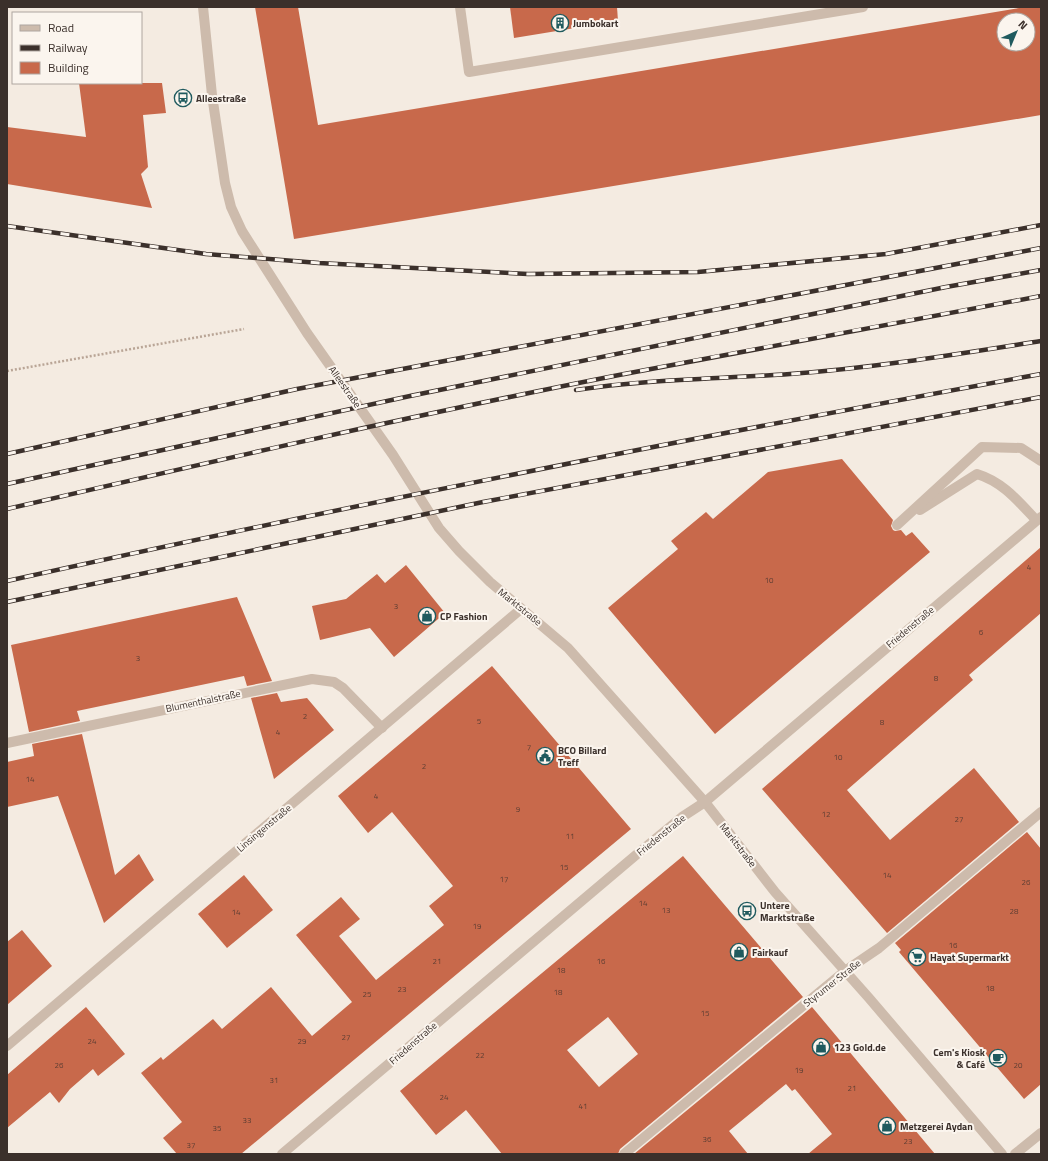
<svg xmlns="http://www.w3.org/2000/svg" width="1048" height="1161" font-family="'Titillium Web',sans-serif">
<style>
.building{fill:#c8694b;fill-rule:evenodd}
.lines{fill:none;stroke-linecap:round;stroke-linejoin:round}
.path{stroke:#b9a596;stroke-width:2.5;stroke-dasharray:2 2;stroke-linecap:butt}
.lane{stroke:#cdbbac;stroke-width:10}
.street{stroke:#cdbbac;stroke-width:10}
.rail-casing{stroke:#3b302b;stroke-width:4.5}
.rail{stroke:#fbf5ee;stroke-width:3;stroke-dasharray:9;stroke-linecap:butt}
.labels{text-anchor:middle;dominant-baseline:central;stroke-width:4;stroke-linejoin:round;paint-order:stroke}
.number-label{font-size:8px;fill:#5e3e33}
.poi-label{font-size:10px;font-weight:bold;fill:#3b302b;stroke:#fbf5ee;text-anchor:start}
.street-label{font-size:10px;fill:#3b302b;stroke:#fbf5ee}
</style>
<rect width="100%" height="100%" fill="#f4ebe1"/>
<g class="building">
<path d="M255,7H298L318,125L1025,7H1041V115L294,239ZM1004,20H1028V44H1004Z"/>
<path d="M510,7H617L618,21L514,38Z"/>
<path d="M79,83H162L166,113L143,115L148,167L141,174L152,208L7,184V127L86,137Z"/>
<path d="M842,459L893,520L891,526L893,530L895,531L901,530L906,536L912,532L930,552L715,734L608,608L678,549L671,541L706,512L713,519L768,472Z"/>
<path d="M1041,547V613L969,675L973,680L847,790L890,840L974,768L1019,822L887,933L762,789Z"/>
<path d="M406,565L445,613L394,657L370,628L320,640L312,606L346,599L377,574L385,583Z"/>
<path d="M237,597L272,681L247,686L244,676L77,711L80,721L29,732L11,645Z"/>
<path d="M492,666L631,829L241,1154H177L163,1138L182,1122L141,1073L161,1057L163,1060L213,1019L222,1029L271,987L312,1036L352,1002L296,935L341,897L360,919L339,936L376,980L444,925L429,906L453,886L392,812L368,833L338,796Z"/>
<path d="M277,693L281,702L307,698L334,730L274,779L251,698Z"/>
<path d="M82,734L115,875L139,854L154,880L104,923L58,796L7,807V762L34,756L32,744Z"/>
<path d="M1027,832L1041,849V1084L1024,1099L899,952L901,950L895,943Z"/>
<path d="M683,856L803,997L620,1149L618,1154H502L466,1110L436,1135L400,1091ZM608,1017L638,1054L599,1087L567,1050Z"/>
<path d="M244,875L273,910L227,948L198,914Z"/>
<path d="M22,930L52,966L7,1005V942Z"/>
<path d="M86,1007L125,1054L98,1076L93,1069L70,1089L59,1103L50,1092L7,1128V1075Z"/>
<path d="M812,1007L935,1154H808L832,1134L795,1089L792,1091L786,1084L729,1131L748,1154H634Z"/>
</g>
<g class="lines">
<path class="path" d="M7,371L244,329"/>
<g class="lane">
<path d="M460,7L469,72L863,7"/>
<path d="M920,510L977,474C1003,482 1018,501 1036,520"/>
<path d="M897,525L982,447L1021,448L1041,461"/>
</g>
<g class="street">
<path d="M203,7L212,95L225,183L231,207L242,231L307,333L393,455L439,528L459,551L490,582L568,648L705,802L775,892L869,998L1002,1154"/>
<path d="M7,743L312,679L334,682L343,688L382,728"/>
<path d="M7,1046L521,609"/>
<path d="M282,1154L636,855L682,817L705,802L1041,517"/>
<path d="M624,1154L845,971L879,948L1041,812"/>
<path d="M1015,1154L1041,1133"/>
</g>
<defs>
<g id="rail">
<path d="M7,226L206,254L319,263L528,274L698,272L886,254L1041,225"/>
<path d="M576,390C646,379 718,379 790,374C874,368 958,354 1041,341"/>
<path d="M7,454L297,389L1041,248"/>
<path d="M7,484L410,396L946,287L1041,270"/>
<path d="M7,509C210,462 414,415 619,375C759,348 900,322 1041,296"/>
<path d="M7,581C350,505 695,437 1041,374"/>
<path d="M7,602L483,502L1041,397"/>
</g>
</defs>
<use href="#rail" class="rail-casing"/>
<use href="#rail" class="rail"/>
</g>
<defs>
<symbol id="building-ring" viewBox="-11 -11 22 22"><circle r="9.5" fill="#fbf5ee" stroke="#1f5a5e" stroke-width="1.5"/><path d="M-4-6H4V6H1V3H-1V6H-4ZM-2.5-4.3h1.7v1.8h-1.7ZM.8-4.3h1.7v1.8H.8ZM-2.5-1h1.7V.8h-1.7ZM.8-1h1.7V.8H.8Z" fill="#1f5a5e"/></symbol>
<symbol id="bus-ring" viewBox="-11 -11 22 22"><circle r="9.5" fill="#fbf5ee" stroke="#1f5a5e" stroke-width="1.5"/><path d="M-5-6H5V4H4V6H2V4H-2V6H-4V4H-5ZM-3.5-4V0h7V-4ZM-3.5 1.2v1.5H-2V1.2ZM2 1.2v1.5H3.5V1.2Z" fill="#1f5a5e"/></symbol>
<symbol id="shop-ring" viewBox="-11 -11 22 22"><circle r="9.5" fill="#fbf5ee" stroke="#1f5a5e" stroke-width="1.5"/><path d="M-5-2.5h2.3a2.7 3.5 0 0 1 5.4 0H5L5.5 6h-11ZM-1.5-2.5h3a1.5 2.3 0 0 0-3 0Z" fill="#1f5a5e"/></symbol>
<symbol id="civic-ring" viewBox="-11 -11 22 22"><circle r="9.5" fill="#fbf5ee" stroke="#1f5a5e" stroke-width="1.5"/><path d="M-.6-6.5H3V-4.5H.6V-3L4-1V1h2V6H-6V1h2V-1L-.6-3ZM-1.2 2.5V6h2.4V2.5Z" fill="#1f5a5e"/></symbol>
<symbol id="supermarket-ring" viewBox="-11 -11 22 22"><circle r="9.5" fill="#fbf5ee" stroke="#1f5a5e" stroke-width="1.5"/><path d="M-6-5.5h2.5l.6 2H6L4.5 2H-2.5L-4.4-4H-6ZM-1.5 3.2a1.3 1.3 0 1 0 .1 0ZM3 3.2a1.3 1.3 0 1 0 .1 0Z" fill="#1f5a5e"/></symbol>
<symbol id="cafe-ring" viewBox="-11 -11 22 22"><circle r="9.5" fill="#fbf5ee" stroke="#1f5a5e" stroke-width="1.5"/><path d="M-5.5-4.5H6V0H3Q3 3.5 0 3.5H-2.5Q-5.5 3.5-5.5 0ZM3-3.2v2h1.7v-2ZM-6 4.5H4V6H-6Z" fill="#1f5a5e"/></symbol>
</defs>
<g fill-rule="evenodd">
<use href="#building-ring" x="550" y="13" width="20" height="20"/>
<use href="#bus-ring" x="173" y="88" width="20" height="20"/>
<use href="#shop-ring" x="417" y="606" width="20" height="20"/>
<use href="#civic-ring" x="535" y="746" width="20" height="20"/>
<use href="#bus-ring" x="737" y="901" width="20" height="20"/>
<use href="#shop-ring" x="729" y="942" width="20" height="20"/>
<use href="#supermarket-ring" x="907" y="947" width="20" height="20"/>
<use href="#shop-ring" x="811" y="1037" width="20" height="20"/>
<use href="#cafe-ring" x="988" y="1048" width="20" height="20"/>
<use href="#shop-ring" x="877" y="1116" width="20" height="20"/>
</g>
<g class="labels">
<g class="number-label">
<text x="1029" y="567">4</text>
<text x="769" y="580">10</text>
<text x="396" y="606">3</text>
<text x="981" y="632">6</text>
<text x="138" y="658">3</text>
<text x="936" y="678">8</text>
<text x="305" y="716">2</text>
<text x="479" y="721">5</text>
<text x="882" y="722">8</text>
<text x="278" y="732">4</text>
<text x="529" y="747">7</text>
<text x="838" y="757">10</text>
<text x="424" y="766">2</text>
<text x="30" y="779">14</text>
<text x="376" y="796">4</text>
<text x="518" y="809">9</text>
<text x="826" y="814">12</text>
<text x="959" y="819">27</text>
<text x="570" y="836">11</text>
<text x="564" y="867">15</text>
<text x="887" y="875">14</text>
<text x="504" y="879">17</text>
<text x="1026" y="882">26</text>
<text x="643" y="903">14</text>
<text x="666" y="910">13</text>
<text x="1014" y="911">28</text>
<text x="236" y="912">14</text>
<text x="477" y="926">19</text>
<text x="953" y="945">16</text>
<text x="437" y="961">21</text>
<text x="601" y="961">16</text>
<text x="561" y="970">18</text>
<text x="990" y="988">18</text>
<text x="402" y="989">23</text>
<text x="558" y="992">18</text>
<text x="367" y="994">25</text>
<text x="705" y="1013">15</text>
<text x="346" y="1037">27</text>
<text x="92" y="1041">24</text>
<text x="302" y="1041">29</text>
<text x="480" y="1055">22</text>
<text x="59" y="1065">26</text>
<text x="1018" y="1065">20</text>
<text x="799" y="1070">19</text>
<text x="274" y="1080">31</text>
<text x="852" y="1088">21</text>
<text x="444" y="1097">24</text>
<text x="583" y="1106">41</text>
<text x="247" y="1120">33</text>
<text x="217" y="1128">35</text>
<text x="707" y="1139">36</text>
<text x="908" y="1141">23</text>
<text x="191" y="1145">37</text>
</g>
<g class="poi-label">
<text x="573" y="23">Jumbokart</text>
<text x="196" y="98">Alleestraße</text>
<text x="440" y="616">CP Fashion</text>
<text x="558" y="750">BCO Billard<tspan x="558" dy="12">Treff</tspan></text>
<text x="760" y="905">Untere<tspan x="760" dy="12">Marktstraße</tspan></text>
<text x="752" y="952">Fairkauf</text>
<text x="930" y="957">Hayat Supermarkt</text>
<text x="834" y="1047">123 Gold.de</text>
<text x="985" y="1052" text-anchor="end">Cem's Kiosk<tspan x="985" dy="12">&amp; Café</tspan></text>
<text x="900" y="1126">Metzgerei Aydan</text>
</g>
<g class="street-label">
<text transform="translate(345 387) rotate(55)">Alleestraße</text>
<text transform="translate(520 607) rotate(39)">Marktstraße</text>
<text transform="translate(910 627) rotate(-40)">Friedenstraße</text>
<text transform="translate(203 701) rotate(-12)">Blumenthalstraße</text>
<text transform="translate(264 828) rotate(-40)">Linsingenstraße</text>
<text transform="translate(661 835) rotate(-39)">Friedenstraße</text>
<text transform="translate(738 845) rotate(52)">Marktstraße</text>
<text transform="translate(832 983) rotate(-38)">Styrumer Straße</text>
<text transform="translate(413 1043) rotate(-41)">Friedenstraße</text>
</g>
</g>
<rect width="1048" height="1161" fill="none" stroke="#3b302b" stroke-width="16"/>
<rect x="12" y="12" width="130" height="72" fill="#fbf5ee" stroke="#aea6a0"/>
<rect x="20" y="25" width="20" height="6" fill="#cdbbac" stroke="#aea6a0"/>
<text x="48" y="32" font-size="12" fill="#3b302b">Road</text>
<rect x="20" y="45" width="20" height="6" fill="#3b302b" stroke="#aea6a0"/>
<text x="48" y="52" font-size="12" fill="#3b302b">Railway</text>
<rect x="20" y="62" width="20" height="12" fill="#c8694b" stroke="#aea6a0"/>
<text x="48" y="72" font-size="12" fill="#3b302b">Building</text>
<g transform="translate(1016 32) rotate(44)"><circle r="19" fill="#fbf5ee" stroke="#aea6a0"/>
<path d="M0-3L7 15L0 10L-7 15Z" fill="#1f5a5e"/>
<text y="-6" font-size="11" font-weight="bold" text-anchor="middle" fill="#3b302b">N</text>
</g>
</svg>
